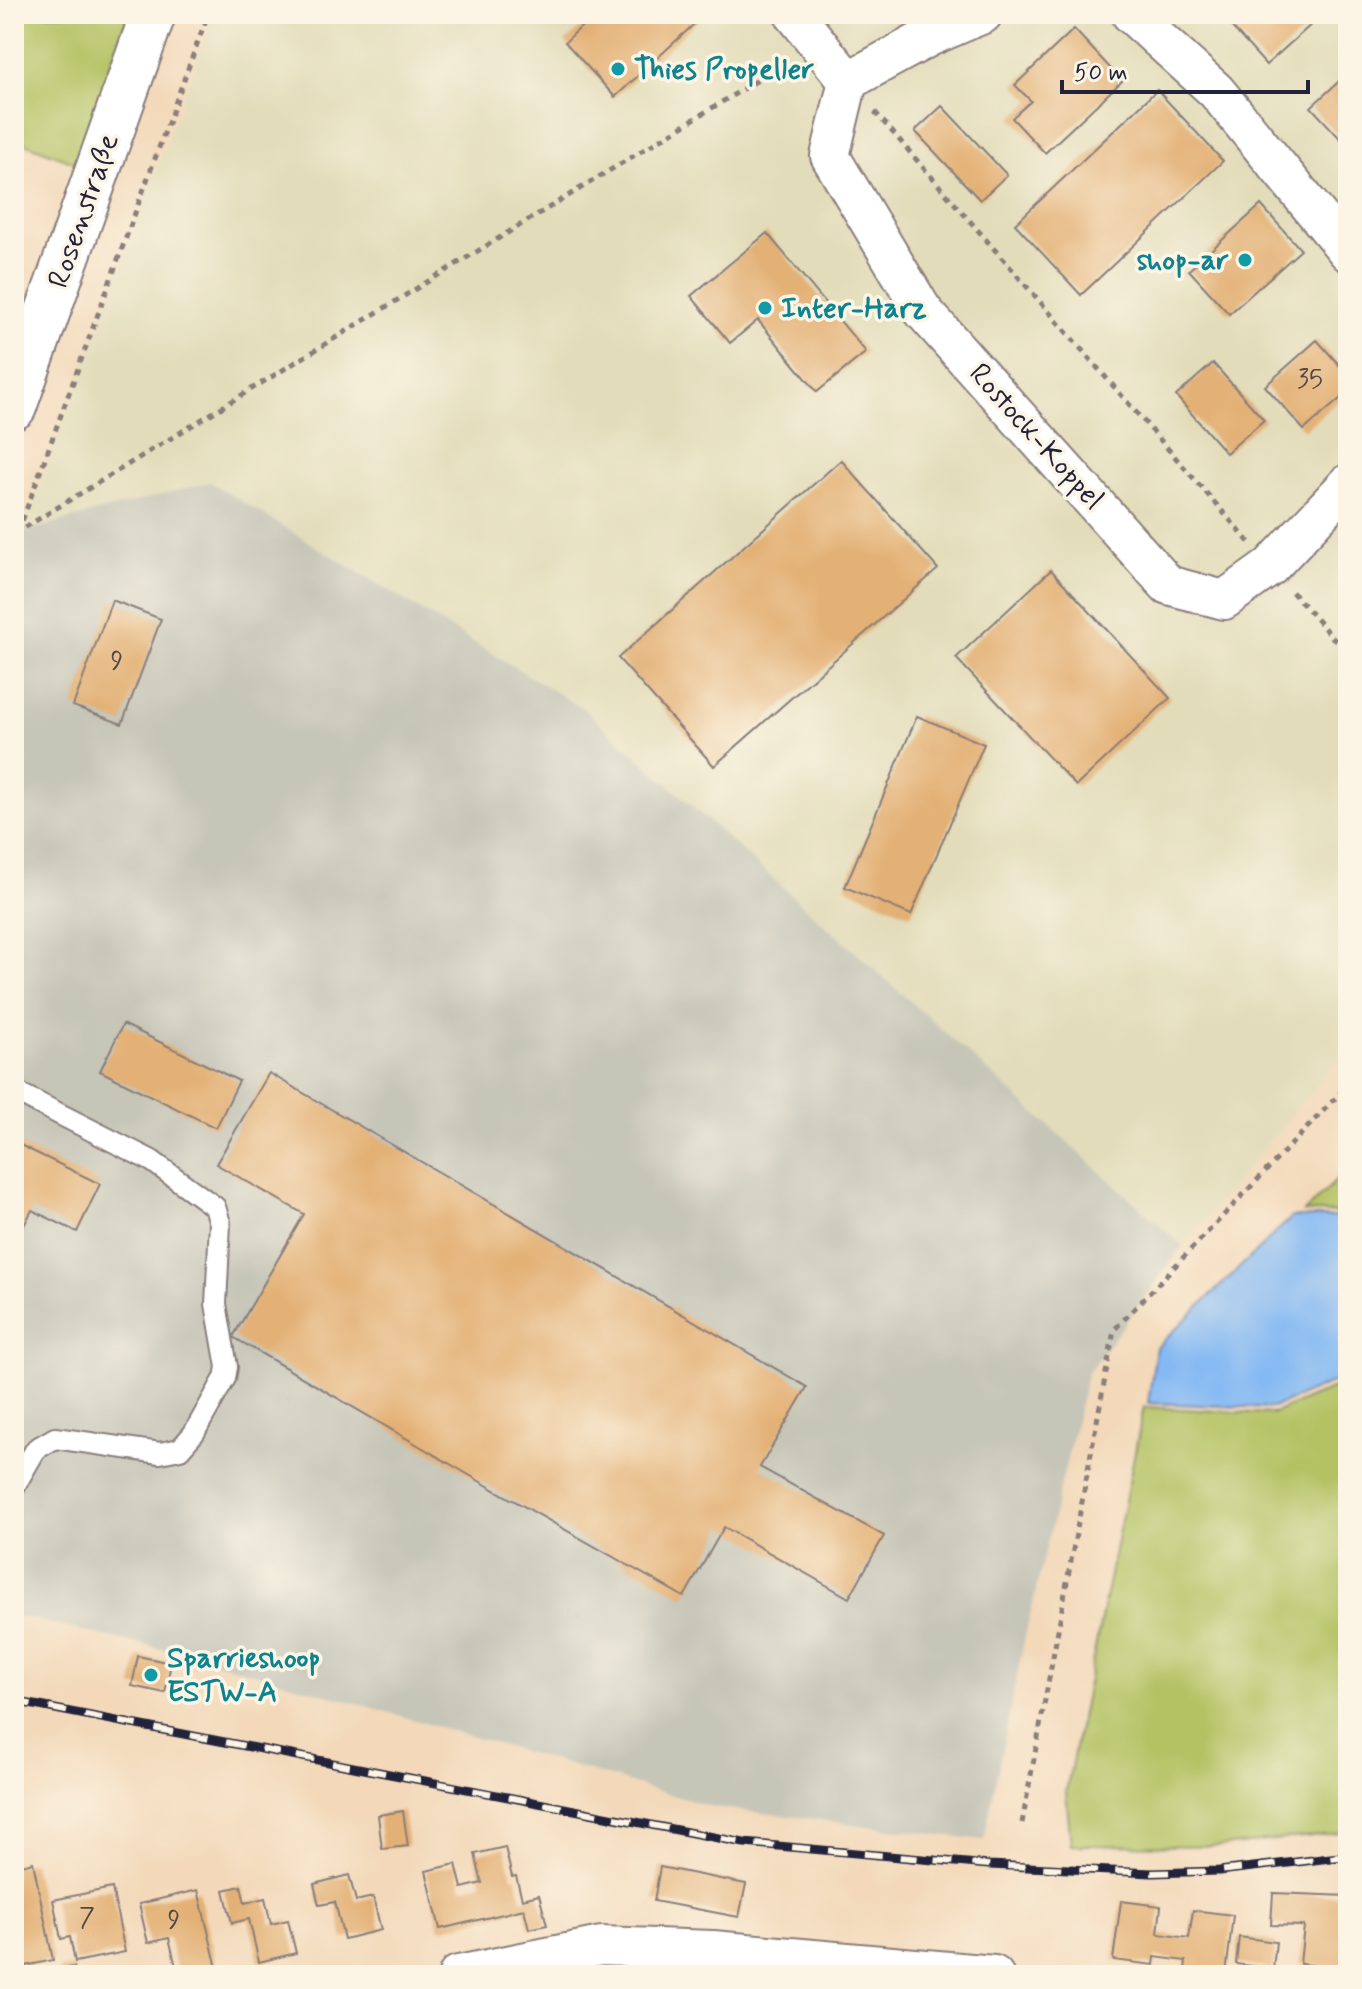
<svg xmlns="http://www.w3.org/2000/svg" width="1362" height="1989" font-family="Mynerve,sans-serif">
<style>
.built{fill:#e2dcba}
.industrial{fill:#c5c5b8}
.green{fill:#b4c264;stroke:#6b7250;stroke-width:2}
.water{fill:#85b9f3;stroke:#546e97;stroke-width:2}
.building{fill:#e3b074}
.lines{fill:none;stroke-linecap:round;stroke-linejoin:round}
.lane-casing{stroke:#8a7e7a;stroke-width:24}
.street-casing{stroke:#8a7e7a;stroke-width:42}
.secondary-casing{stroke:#8a7e7a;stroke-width:48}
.path{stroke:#8a7e7a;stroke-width:5;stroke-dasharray:6 6;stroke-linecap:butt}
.lane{stroke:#fff;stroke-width:20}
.street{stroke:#fff;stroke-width:38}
.secondary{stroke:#fff;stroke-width:44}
.rail-casing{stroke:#22223b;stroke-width:9}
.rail{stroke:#fcf5e5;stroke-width:6;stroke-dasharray:18;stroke-linecap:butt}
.culture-dot{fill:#0f9aa8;stroke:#fcf5e5;stroke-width:3}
.labels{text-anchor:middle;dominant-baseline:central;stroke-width:7;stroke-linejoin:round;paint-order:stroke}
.number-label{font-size:26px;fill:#524649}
.culture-label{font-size:30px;font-weight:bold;fill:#0d838f;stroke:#fcf5e5;text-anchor:start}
.street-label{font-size:30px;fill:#22223b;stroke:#fcf5e5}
</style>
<rect width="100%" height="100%" fill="#fcf5e5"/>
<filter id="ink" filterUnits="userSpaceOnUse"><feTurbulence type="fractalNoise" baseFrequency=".0125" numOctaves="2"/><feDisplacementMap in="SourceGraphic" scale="16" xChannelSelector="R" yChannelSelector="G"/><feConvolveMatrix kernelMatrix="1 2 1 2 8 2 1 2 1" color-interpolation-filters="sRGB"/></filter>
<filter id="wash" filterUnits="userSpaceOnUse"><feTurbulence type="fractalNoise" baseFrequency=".006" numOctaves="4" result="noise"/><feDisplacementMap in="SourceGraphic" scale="32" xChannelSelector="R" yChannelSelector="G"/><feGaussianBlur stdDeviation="1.8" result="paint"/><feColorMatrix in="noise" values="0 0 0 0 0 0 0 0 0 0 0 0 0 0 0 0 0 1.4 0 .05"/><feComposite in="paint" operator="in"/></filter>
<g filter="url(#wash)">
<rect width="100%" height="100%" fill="#f3d9ba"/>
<path class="built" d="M214,14H1348V1047L1183,1246L585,710L210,482L22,532Z"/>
<path class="industrial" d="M210,482L585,710L1183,1246L1087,1374L1024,1641L984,1840L713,1807L205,1659L14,1615V553L22,532Z"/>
<g class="green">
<path d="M14,14H128L76,163L14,139Z"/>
<path d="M1348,1169V1213L1304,1212Z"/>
<path d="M1348,1382V1832L1222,1846L1071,1845L1066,1792L1144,1407L1272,1414Z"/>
</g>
<path class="water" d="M1292,1217H1348V1376L1272,1408L1148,1403L1156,1348Z"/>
<g id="blocks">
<g class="building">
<path d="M595,14H705L615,97L565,42Z"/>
<path d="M1220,14H1323L1266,65Z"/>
<path d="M1074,29L1122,81L1045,153L1012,118L1031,101L1015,85Z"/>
<path d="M1348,73V147L1311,107Z"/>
<path d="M1157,90L1223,161L1081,295L1015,224Z"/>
<path d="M942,106L1007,175L980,200L915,131Z"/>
<path d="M1261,205L1301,250L1229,314L1189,270Z"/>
<path d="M767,233L866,352L817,392L758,320L730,343L691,296Z"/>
<path d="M1317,340L1348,375V392L1304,430L1265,386Z"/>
<path d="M1213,363L1264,420L1226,453L1176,396Z"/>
<path d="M841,460L938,569L714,766L618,658Z"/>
<path d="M1051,570L1170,698L1076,786L956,658Z"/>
<path d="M112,600L161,619L122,724L73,706Z"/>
<path d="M917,716L984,744L911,915L845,887Z"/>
<path d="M123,1024L239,1081L216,1128L100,1071Z"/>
<path d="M269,1073L807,1387L760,1467L884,1536L849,1598L724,1527L684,1597L481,1482L233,1337L304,1214L216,1164Z"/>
<path d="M14,1142L100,1184L77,1232L32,1210L16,1241L14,1240Z"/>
<path d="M138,1656L171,1663L165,1693L132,1686Z"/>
<path d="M403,1811L408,1846L382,1849L378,1815Z"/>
<path d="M505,1847L512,1877L516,1876L522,1899L539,1895L547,1925L529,1929L524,1909L440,1929L426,1871L456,1864L462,1888L482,1883L475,1854Z"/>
<path d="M33,1862L53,1960L16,1968L14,1867Z"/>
<path d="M660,1867L746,1884L739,1917L654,1901Z"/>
<path d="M349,1875L356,1901L373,1897L381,1930L344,1939L335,1902L319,1905L314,1884Z"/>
<path d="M241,1886L245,1903L265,1898L271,1924L288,1920L296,1953L259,1962L249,1919L232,1923L224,1890Z"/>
<path d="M112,1888L125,1952L75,1962L70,1937L61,1939L53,1900Z"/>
<path d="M198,1890L218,1972L205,1975H178L169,1938L148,1943L139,1904Z"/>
<path d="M1273,1893L1348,1896V1968L1300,1964L1304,1926L1271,1925Z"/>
<path d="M1121,1901L1161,1906L1158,1934L1189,1938L1193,1910L1233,1915L1226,1974L1185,1969L1186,1961L1155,1957L1154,1965L1113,1960Z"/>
<path d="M1239,1937L1276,1942L1273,1969L1236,1964Z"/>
<path d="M74,1967L75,1975H60L59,1969Z"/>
</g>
</g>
</g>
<g filter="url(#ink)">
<use href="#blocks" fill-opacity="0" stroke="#8a7e7a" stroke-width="2"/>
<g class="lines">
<defs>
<path id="lane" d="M14,1091L152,1161L215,1207L220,1223L216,1304L227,1367L225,1378L194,1433L180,1449L160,1453L55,1438L36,1449L14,1487"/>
<g id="street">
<path d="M794,14L848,81"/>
<path d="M983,14L929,37L848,81L830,156L923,311L1168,585L1224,600L1270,567L1348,484"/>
<path d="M1131,14L1216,91L1348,252"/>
<path d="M458,1975L601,1946L713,1950L994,1975"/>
</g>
<path id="secondary" d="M14,407L153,14"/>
</defs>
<use href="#lane" class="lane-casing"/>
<use href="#street" class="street-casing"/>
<use href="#secondary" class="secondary-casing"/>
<g class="path">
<path d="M875,112L1249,542"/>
<path d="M14,531H19L789,61"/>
<path d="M14,543L208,14"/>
<path d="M1292,592L1348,655"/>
<path d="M1022,1823L1114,1330L1348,1085"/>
</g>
<use href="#lane" class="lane"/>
<use href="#street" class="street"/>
<use href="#secondary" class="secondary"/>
<defs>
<path id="rail" d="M14,1701L744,1843L989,1865L1152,1873L1219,1871L1348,1856"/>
</defs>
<use href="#rail" class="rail-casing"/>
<use href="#rail" class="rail"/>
</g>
</g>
<g class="culture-dot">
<circle cx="618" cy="69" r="8"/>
<circle cx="1245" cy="260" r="8"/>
<circle cx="765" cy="308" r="8"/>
<circle cx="151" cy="1675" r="8"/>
</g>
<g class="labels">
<g class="number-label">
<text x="1310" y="380">35</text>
<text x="117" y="662">9</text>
<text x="87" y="1919">7</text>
<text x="174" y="1921">9</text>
</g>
<g class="culture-label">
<text x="634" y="69">Thies Propeller</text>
<text x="1229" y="260" text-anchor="end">shop-ar</text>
<text x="781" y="308">Inter-Harz</text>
<text x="167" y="1658">Sparrieshoop<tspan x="167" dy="34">ESTW-A</tspan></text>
</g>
<g class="street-label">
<text transform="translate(84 211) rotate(-71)">Rosenstraße</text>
<text transform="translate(1036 437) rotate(48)">Rostock-Koppel</text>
</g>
</g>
<rect width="1362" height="1989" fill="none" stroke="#fcf5e5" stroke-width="48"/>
<path d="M1062 80v12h246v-12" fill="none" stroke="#22223b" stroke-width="4"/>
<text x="1074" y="80" font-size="24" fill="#22223b" stroke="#fcf5e5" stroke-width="6" paint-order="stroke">50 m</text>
</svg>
